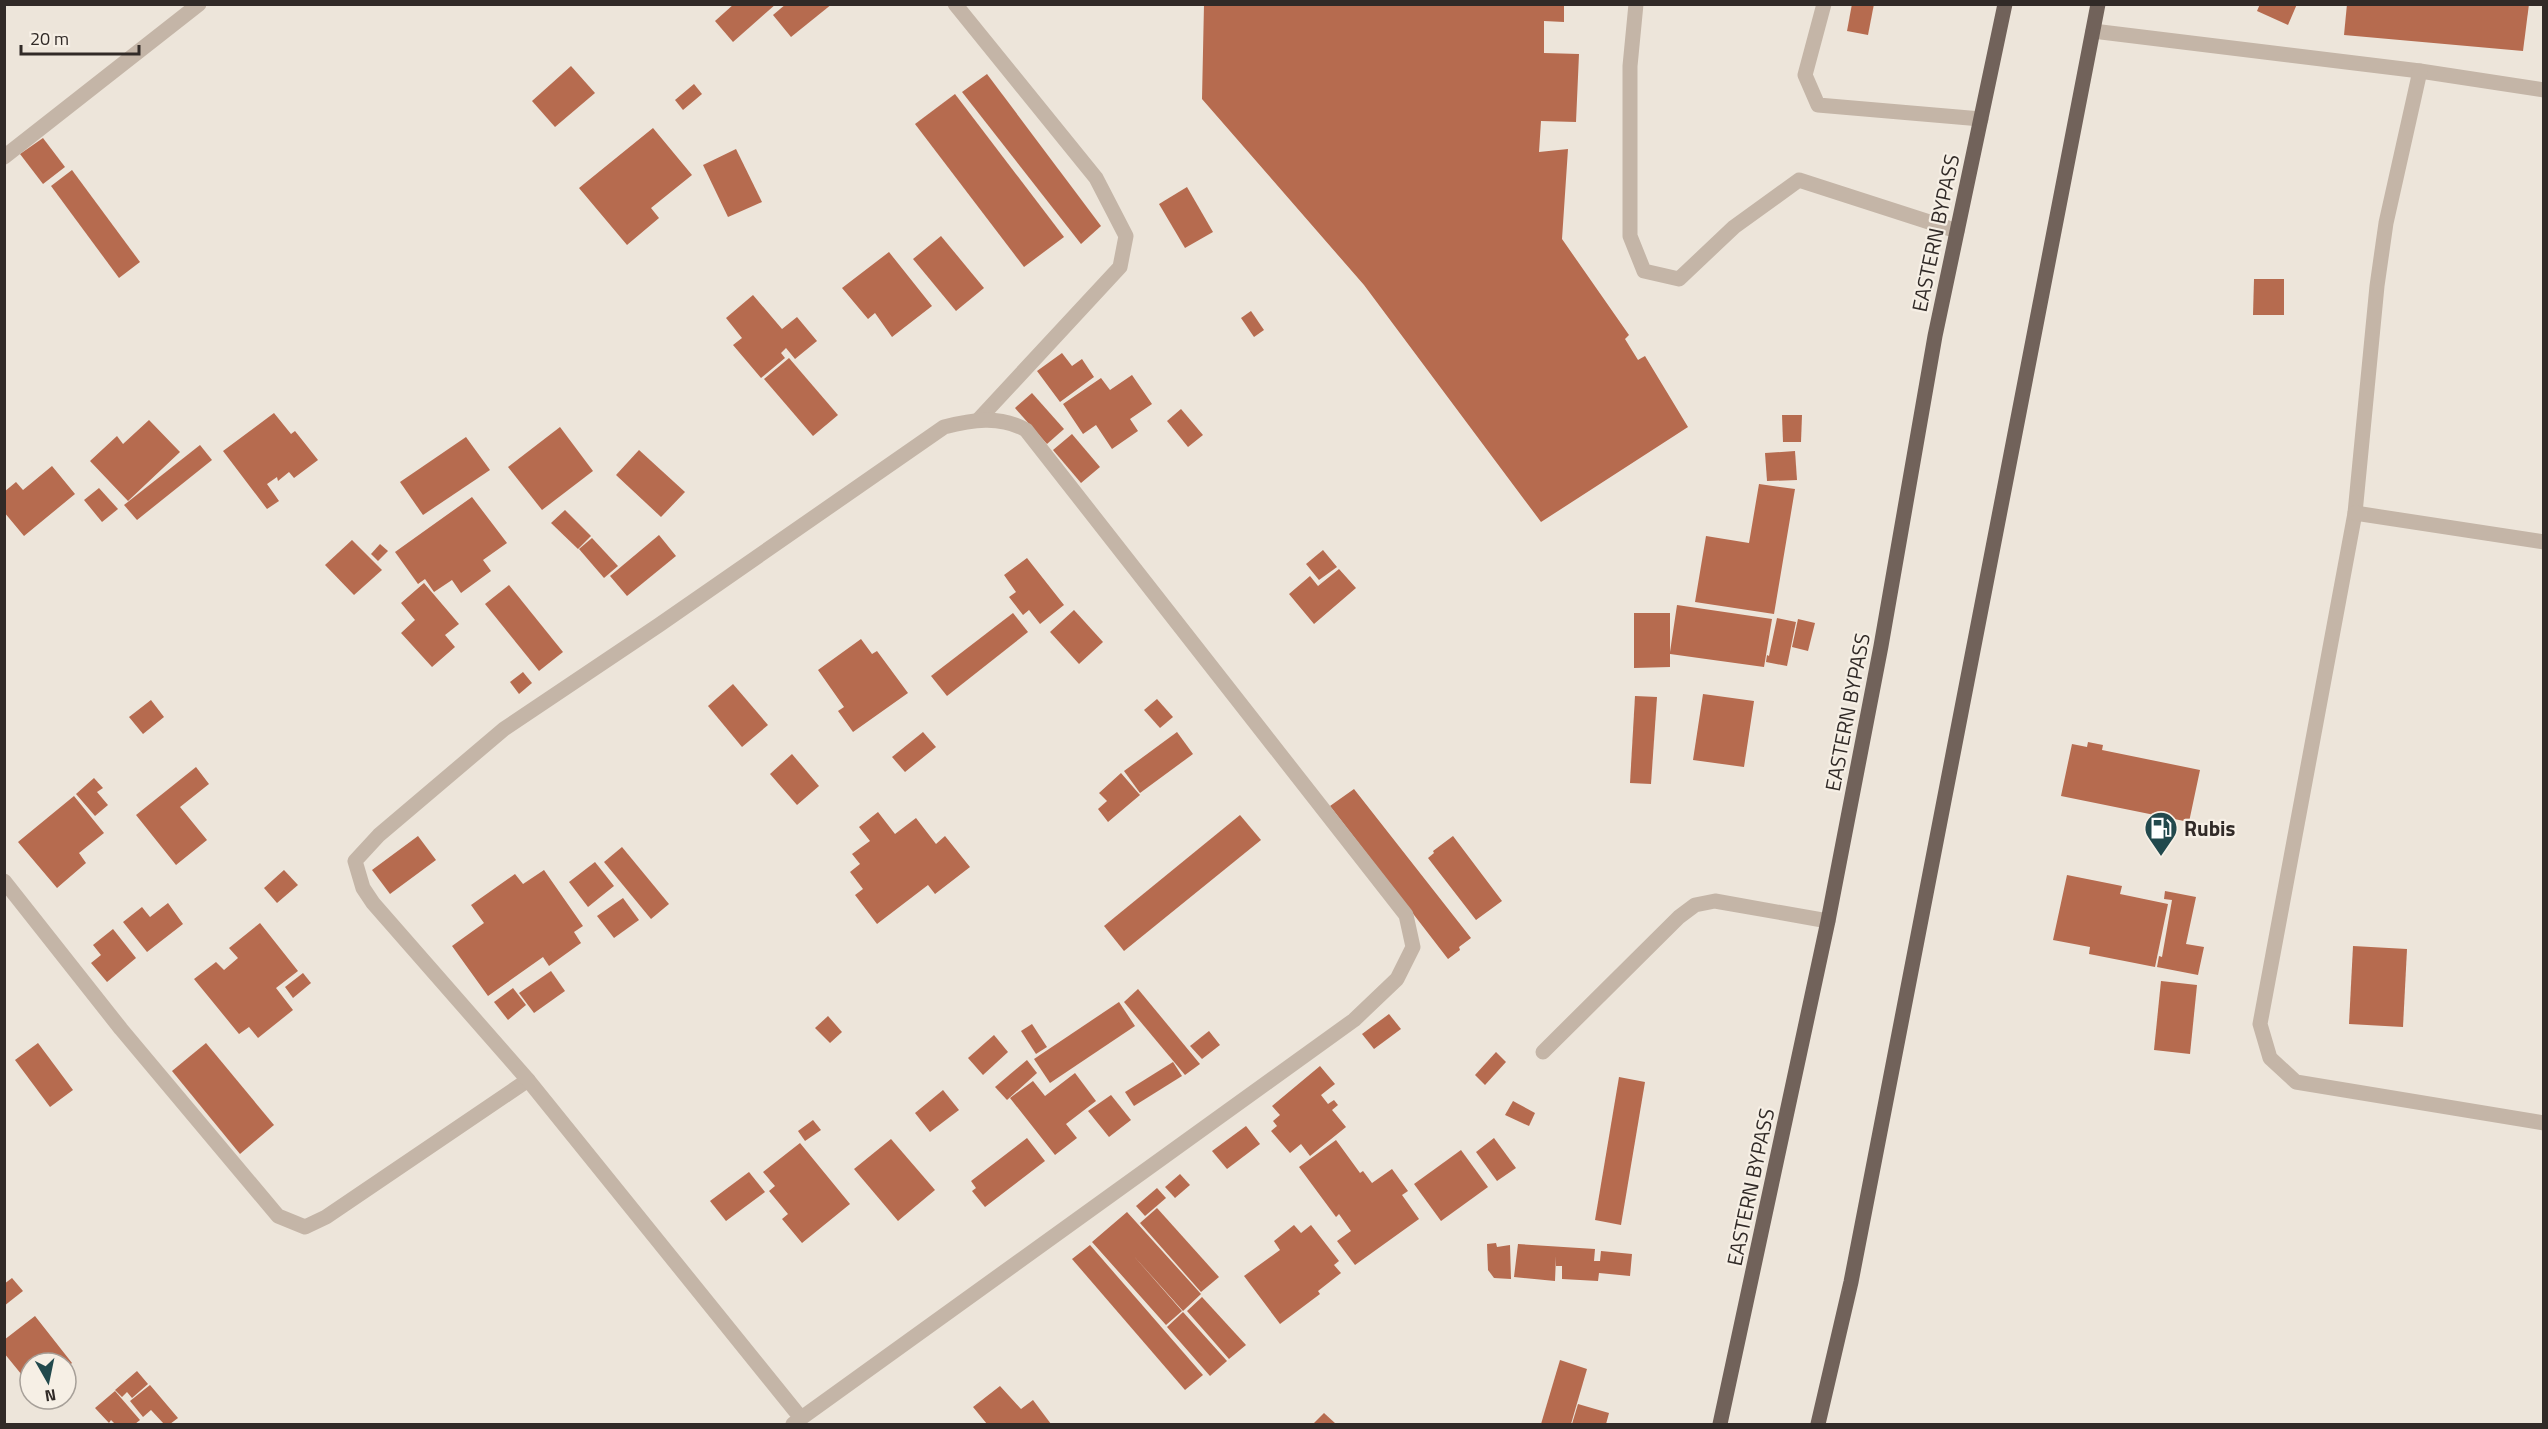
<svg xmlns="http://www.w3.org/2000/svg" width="2548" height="1429" font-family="'Titillium Web',sans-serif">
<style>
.building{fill:#b66b4f}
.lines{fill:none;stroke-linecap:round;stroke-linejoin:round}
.lane{stroke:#c4b5a7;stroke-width:15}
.street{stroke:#c4b5a7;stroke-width:15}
.primary{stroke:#71625a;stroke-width:15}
.labels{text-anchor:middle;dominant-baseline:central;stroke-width:4.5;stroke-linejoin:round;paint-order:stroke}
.street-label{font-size:21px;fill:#312a27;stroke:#f6efe5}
.poi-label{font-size:21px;font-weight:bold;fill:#312a27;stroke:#f6efe5;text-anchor:start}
</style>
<rect width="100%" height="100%" fill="#ede5da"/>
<g class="building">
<path d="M734,4H776L733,42L715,21Z"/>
<path d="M786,4H832L791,37L773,15Z"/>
<path d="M1204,4H1564V22L1544,21V53L1579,54L1576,122L1541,121L1539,152L1568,149L1562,239L1629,335L1625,339L1638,360L1645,356L1688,427L1541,522L1364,285L1202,99Z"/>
<path d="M1852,4H1874L1868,35L1847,31Z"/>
<path d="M2260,4L2267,6L2297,4L2288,25L2257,11Z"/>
<path d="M2347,4H2529L2523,51L2344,35Z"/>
<path d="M571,66L595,93L555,127L532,101Z"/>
<path d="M987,74L1101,226L1081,244L962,92Z"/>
<path d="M694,84L702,94L683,110L675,100Z"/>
<path d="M955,94L1064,237L1024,267L915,124Z"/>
<path d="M653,128L692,175L651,208L659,218L627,245L579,188Z"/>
<path d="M43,138L65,167L43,184L20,154Z"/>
<path d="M736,149L762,202L728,217L703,165Z"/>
<path d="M72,170L140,262L119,278L51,186Z"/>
<path d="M1187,187L1213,232L1185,248L1159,204Z"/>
<path d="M941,236L984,288L956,311L913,259Z"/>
<path d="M889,252L932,306L892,337L875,313L868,319L842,288Z"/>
<path d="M2254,279H2284V315H2253Z"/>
<path d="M753,295L782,329L797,317L817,341L795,359L786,348L781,353L785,358L761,378L733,345L742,338L726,318Z"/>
<path d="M1251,311L1264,330L1254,337L1241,318Z"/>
<path d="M1062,353L1072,366L1082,359L1094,377L1060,402L1037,371Z"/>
<path d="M789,358L838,415L813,436L764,379Z"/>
<path d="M1132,375L1152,404L1130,419L1138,431L1112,449L1096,425L1083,434L1063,404L1101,378L1110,390Z"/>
<path d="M1032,393L1064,429L1047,444L1015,408Z"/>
<path d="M1181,409L1203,435L1188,447L1167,421Z"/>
<path d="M274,413L291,434L295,431L318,460L294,478L289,472L278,481L277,477L267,484L279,501L267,509L223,451Z"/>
<path d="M1782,415H1802L1801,442H1783Z"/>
<path d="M149,420L180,452L128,501L90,461L117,436L123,444Z"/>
<path d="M560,427L593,471L542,510L508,467Z"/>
<path d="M1072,434L1100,467L1081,483L1053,450Z"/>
<path d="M466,437L490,470L423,515L400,482Z"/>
<path d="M200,445L212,460L137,520L124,505Z"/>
<path d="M639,450L685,492L661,517L616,475Z"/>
<path d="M1795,451L1797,480L1767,481L1765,453Z"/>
<path d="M52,466L75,494L24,536L4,512V492L16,482L23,490Z"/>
<path d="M1759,484L1795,489L1774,614L1695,602L1706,536L1749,543Z"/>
<path d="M99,488L118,509L102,522L84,500Z"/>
<path d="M472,497L507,543L483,560L491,571L461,593L452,580L434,592L425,579L418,584L395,552Z"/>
<path d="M565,510L591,536L578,549L551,523Z"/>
<path d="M659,535L676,556L627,596L610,576Z"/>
<path d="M592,538L618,566L604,578L579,549Z"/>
<path d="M352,540L382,570L354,595L325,565Z"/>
<path d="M380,544L388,551L378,561L371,554Z"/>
<path d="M1323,550L1337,567L1319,580L1306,564Z"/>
<path d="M1027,558L1064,605L1040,624L1029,610L1023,615L1009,597L1016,592L1004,575Z"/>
<path d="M1339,569L1356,588L1314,624L1289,594L1310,576L1318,586Z"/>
<path d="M424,583L459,624L445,635L455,647L432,667L401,633L415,620L401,603Z"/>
<path d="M509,585L563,652L539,671L485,604Z"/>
<path d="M1677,605L1772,619L1764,667L1670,654V667L1634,668V613H1670V652Z"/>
<path d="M1074,610L1103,642L1079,664L1050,632Z"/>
<path d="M1013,613L1028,632L947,696L931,676Z"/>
<path d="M1777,618L1796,622L1787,666L1766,662L1767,655L1769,656Z"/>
<path d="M1798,619L1815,623L1808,651L1792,647Z"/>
<path d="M861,639L872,654L877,651L908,693L853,732L838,711L844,707L818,670Z"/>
<path d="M523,672L532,683L519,694L510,682Z"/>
<path d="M733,684L768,725L742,747L708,706Z"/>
<path d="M1703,694L1754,701L1744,767L1693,760Z"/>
<path d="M1635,696L1657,697L1651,784L1630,783Z"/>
<path d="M1157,699L1173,717L1160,728L1144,710Z"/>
<path d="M151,700L164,717L143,734L129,717Z"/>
<path d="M923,732L936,747L905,772L892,757Z"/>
<path d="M1177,732L1193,754L1140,793L1124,771Z"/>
<path d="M2088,742L2103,745L2102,750L2200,770L2189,822L2061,796L2072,744L2087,747Z"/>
<path d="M792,754L819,786L797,805L770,774Z"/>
<path d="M196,767L209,784L180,807L207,840L176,865L136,815Z"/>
<path d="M1121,773L1140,795L1108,822L1098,809L1107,801L1099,793Z"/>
<path d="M94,778L103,788L97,792L108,805L95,816L76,794Z"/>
<path d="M1354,789L1471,938L1459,947L1460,950L1448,959L1330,806Z"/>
<path d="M74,796L104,833L79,853L86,863L57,888L18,842Z"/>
<path d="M878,812L895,834L916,818L936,844L945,836L970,867L935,894L928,885L877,924L855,895L863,889L850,872L860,864L852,854L870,841L859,827Z"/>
<path d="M1240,815L1261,840L1124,951L1104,926Z"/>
<path d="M418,836L436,860L390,894L372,870Z"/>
<path d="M1453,836L1502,901L1476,920L1428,858L1434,853L1433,851Z"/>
<path d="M622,847L669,904L651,919L604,862Z"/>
<path d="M595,862L614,886L588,907L569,882Z"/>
<path d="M284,870L298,885L277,903L264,888Z"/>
<path d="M544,870L583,926L574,932L581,943L549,966L543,957L488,996L452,946L484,923L471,905L515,874L523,884Z"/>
<path d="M2067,875L2122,886L2120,894L2168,904L2155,967L2089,954L2090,947L2053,940Z"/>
<path d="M2165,891L2196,897L2186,944L2204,947L2198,975L2157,967L2159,956L2162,957L2172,900L2164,899Z"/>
<path d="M623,898L639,920L614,938L597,916Z"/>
<path d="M168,903L183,924L147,952L123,922L142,907L150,917Z"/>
<path d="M260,923L298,971L276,988L293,1010L258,1038L249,1027L239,1034L194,979L216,962L224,970L238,958L229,948Z"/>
<path d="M113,929L136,958L107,982L91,963L101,955L93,945Z"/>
<path d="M2353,946L2407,949L2403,1027L2349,1024Z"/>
<path d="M551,971L565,991L534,1013L519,993Z"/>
<path d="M303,973L311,983L293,998L285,987Z"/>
<path d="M2161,981L2197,985L2190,1054L2154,1050Z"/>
<path d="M513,988L526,1005L508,1020L494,1002Z"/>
<path d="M1138,989L1200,1064L1185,1075L1124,1002Z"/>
<path d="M1119,1002L1135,1026L1050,1083L1034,1059Z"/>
<path d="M1389,1014L1401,1029L1374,1049L1362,1034Z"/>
<path d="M828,1016L842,1032L830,1043L815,1028Z"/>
<path d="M1032,1024L1047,1047L1036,1054L1021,1031Z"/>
<path d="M1209,1031L1220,1045L1202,1059L1190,1046Z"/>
<path d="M994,1035L1008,1052L983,1075L968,1058Z"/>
<path d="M38,1043L73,1090L50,1107L15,1060Z"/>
<path d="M206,1043L274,1125L240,1154L172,1071Z"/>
<path d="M1496,1052L1506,1062L1485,1085L1475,1075Z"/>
<path d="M1027,1060L1037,1073L1007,1100L995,1087Z"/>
<path d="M1173,1062L1182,1076L1134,1106L1125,1092Z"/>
<path d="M1320,1066L1335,1084L1321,1095L1328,1104L1334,1100L1338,1105L1332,1110L1346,1127L1310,1156L1301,1144L1290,1153L1271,1131L1277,1126L1273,1121L1280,1115L1272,1106Z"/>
<path d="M1075,1073L1096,1101L1066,1124L1077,1138L1055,1155L1010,1098L1033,1081L1045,1096Z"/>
<path d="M1619,1077L1645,1082L1621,1225L1595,1220Z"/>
<path d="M943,1090L959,1110L930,1132L915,1113Z"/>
<path d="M1111,1095L1131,1120L1109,1137L1088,1111Z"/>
<path d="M1513,1101L1535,1113L1529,1126L1505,1115Z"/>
<path d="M813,1120L821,1130L805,1141L798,1131Z"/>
<path d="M1246,1126L1260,1144L1227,1169L1212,1151Z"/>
<path d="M1027,1138L1045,1161L985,1207L972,1191L976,1188L971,1181Z"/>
<path d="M1494,1138L1516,1168L1497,1181L1476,1152Z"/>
<path d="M891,1139L935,1190L898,1221L854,1169Z"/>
<path d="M1336,1140L1360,1173L1363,1171L1372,1183L1392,1169L1408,1191L1402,1195L1419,1219L1355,1265L1337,1241L1351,1231L1339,1214L1336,1217L1299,1167Z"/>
<path d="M800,1143L850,1204L802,1243L782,1219L788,1214L769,1191L775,1186L763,1172Z"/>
<path d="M1461,1150L1488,1187L1441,1221L1414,1184Z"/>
<path d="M749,1172L765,1192L726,1221L710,1201Z"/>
<path d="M1180,1174L1190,1185L1175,1198L1165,1187Z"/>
<path d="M1157,1188L1166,1198L1145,1216L1136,1206Z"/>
<path d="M1157,1208L1219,1277L1201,1292L1140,1223Z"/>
<path d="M1127,1212L1201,1294L1183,1311L1132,1254L1182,1311L1166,1325L1092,1242Z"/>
<path d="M1294,1225L1301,1233L1311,1225L1339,1261L1334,1265L1341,1273L1318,1291L1320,1294L1280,1324L1244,1276L1280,1250L1274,1241Z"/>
<path d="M1496,1243L1497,1247L1510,1245L1511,1279L1494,1278L1488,1270L1487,1244Z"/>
<path d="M1518,1244L1595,1249L1594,1261H1600L1601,1251L1632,1254L1630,1276L1599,1273L1598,1281L1562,1279V1266H1556V1256L1555,1281L1514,1277Z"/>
<path d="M1090,1245L1203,1375L1185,1390L1072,1259Z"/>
<path d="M12,1278L23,1291L4,1306V1284Z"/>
<path d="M1202,1297L1246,1345L1229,1359L1187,1311Z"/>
<path d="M1183,1312L1227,1361L1210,1376L1167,1327Z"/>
<path d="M35,1316L72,1363L66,1368V1363H30V1376L26,1380L4,1353V1340Z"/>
<path d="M1560,1360L1587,1369L1571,1424H1541Z"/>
<path d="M137,1371L148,1384L132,1398L127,1392L122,1397L115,1390Z"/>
<path d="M150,1385L178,1418L170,1424H164L151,1410L143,1417L130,1401Z"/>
<path d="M1000,1386L1021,1409L1033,1400L1051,1424H987L973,1407Z"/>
<path d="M115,1391L140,1420L135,1424H115L111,1420L109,1423L95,1408Z"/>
<path d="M1578,1404L1609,1413L1606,1424H1572Z"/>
<path d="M1324,1413L1336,1424H1313Z"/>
</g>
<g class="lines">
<g class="lane">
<path d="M1636,4L1630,66V236L1644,271L1679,279L1734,227L1799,180L1957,231"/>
<path d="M1824,4L1805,75L1818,105L1981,119"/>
<path d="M1543,1052L1679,917L1695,905L1715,901L1828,921"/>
</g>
<g class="street">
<path d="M955,4L1096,178L1126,236L1120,267L979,419"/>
<path d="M2093,31L2420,71L2544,90"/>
<path d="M2420,71L2386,223L2377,286L2355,513L2260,1024L2270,1058L2296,1082L2544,1123"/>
<path d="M4,157L199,4"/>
<path d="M2355,513L2544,542"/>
<path d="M4,881L121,1029L278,1216L305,1227L326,1217L528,1080"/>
<path d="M793,1424L1354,1020L1397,979L1413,947L1406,915L1026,430C1000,415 971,420 944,427L659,625L504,729L379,835L355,861L363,888L373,903L528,1080L801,1418"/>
</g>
<g class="primary">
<path d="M1720,1424L1828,921L1881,646L1935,336L2005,4"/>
<path d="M1818,1424L1851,1282L2098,4"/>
</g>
</g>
<defs>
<symbol id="fuel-pin" viewBox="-11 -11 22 30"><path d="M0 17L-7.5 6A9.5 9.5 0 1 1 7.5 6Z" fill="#22494d" stroke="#f6efe5"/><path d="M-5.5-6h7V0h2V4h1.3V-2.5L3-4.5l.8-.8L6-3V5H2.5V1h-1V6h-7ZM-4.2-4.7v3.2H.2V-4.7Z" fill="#fff"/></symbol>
</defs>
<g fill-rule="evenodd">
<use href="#fuel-pin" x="2142" y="809" width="38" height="52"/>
</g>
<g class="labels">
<g class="street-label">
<text transform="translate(1935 233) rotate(-78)">EASTERN BYPASS</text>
<text transform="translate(1847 712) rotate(-79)">EASTERN BYPASS</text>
<text transform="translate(1750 1187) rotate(-78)">EASTERN BYPASS</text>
</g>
<g class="poi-label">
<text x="2184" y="828">Rubis</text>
</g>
</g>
<rect width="2548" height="1429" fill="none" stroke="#312a27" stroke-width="12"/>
<g transform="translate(48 1381) rotate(171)"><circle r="28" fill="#f6efe5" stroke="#a7a099" stroke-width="1.5"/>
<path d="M0-4.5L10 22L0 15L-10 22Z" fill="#22494d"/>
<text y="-9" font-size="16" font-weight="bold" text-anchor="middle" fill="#312a27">N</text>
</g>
<path d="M21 45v9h118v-9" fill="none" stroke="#312a27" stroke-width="3"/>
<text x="30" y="45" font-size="18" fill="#312a27" stroke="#f6efe5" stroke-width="4.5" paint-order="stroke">20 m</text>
</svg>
